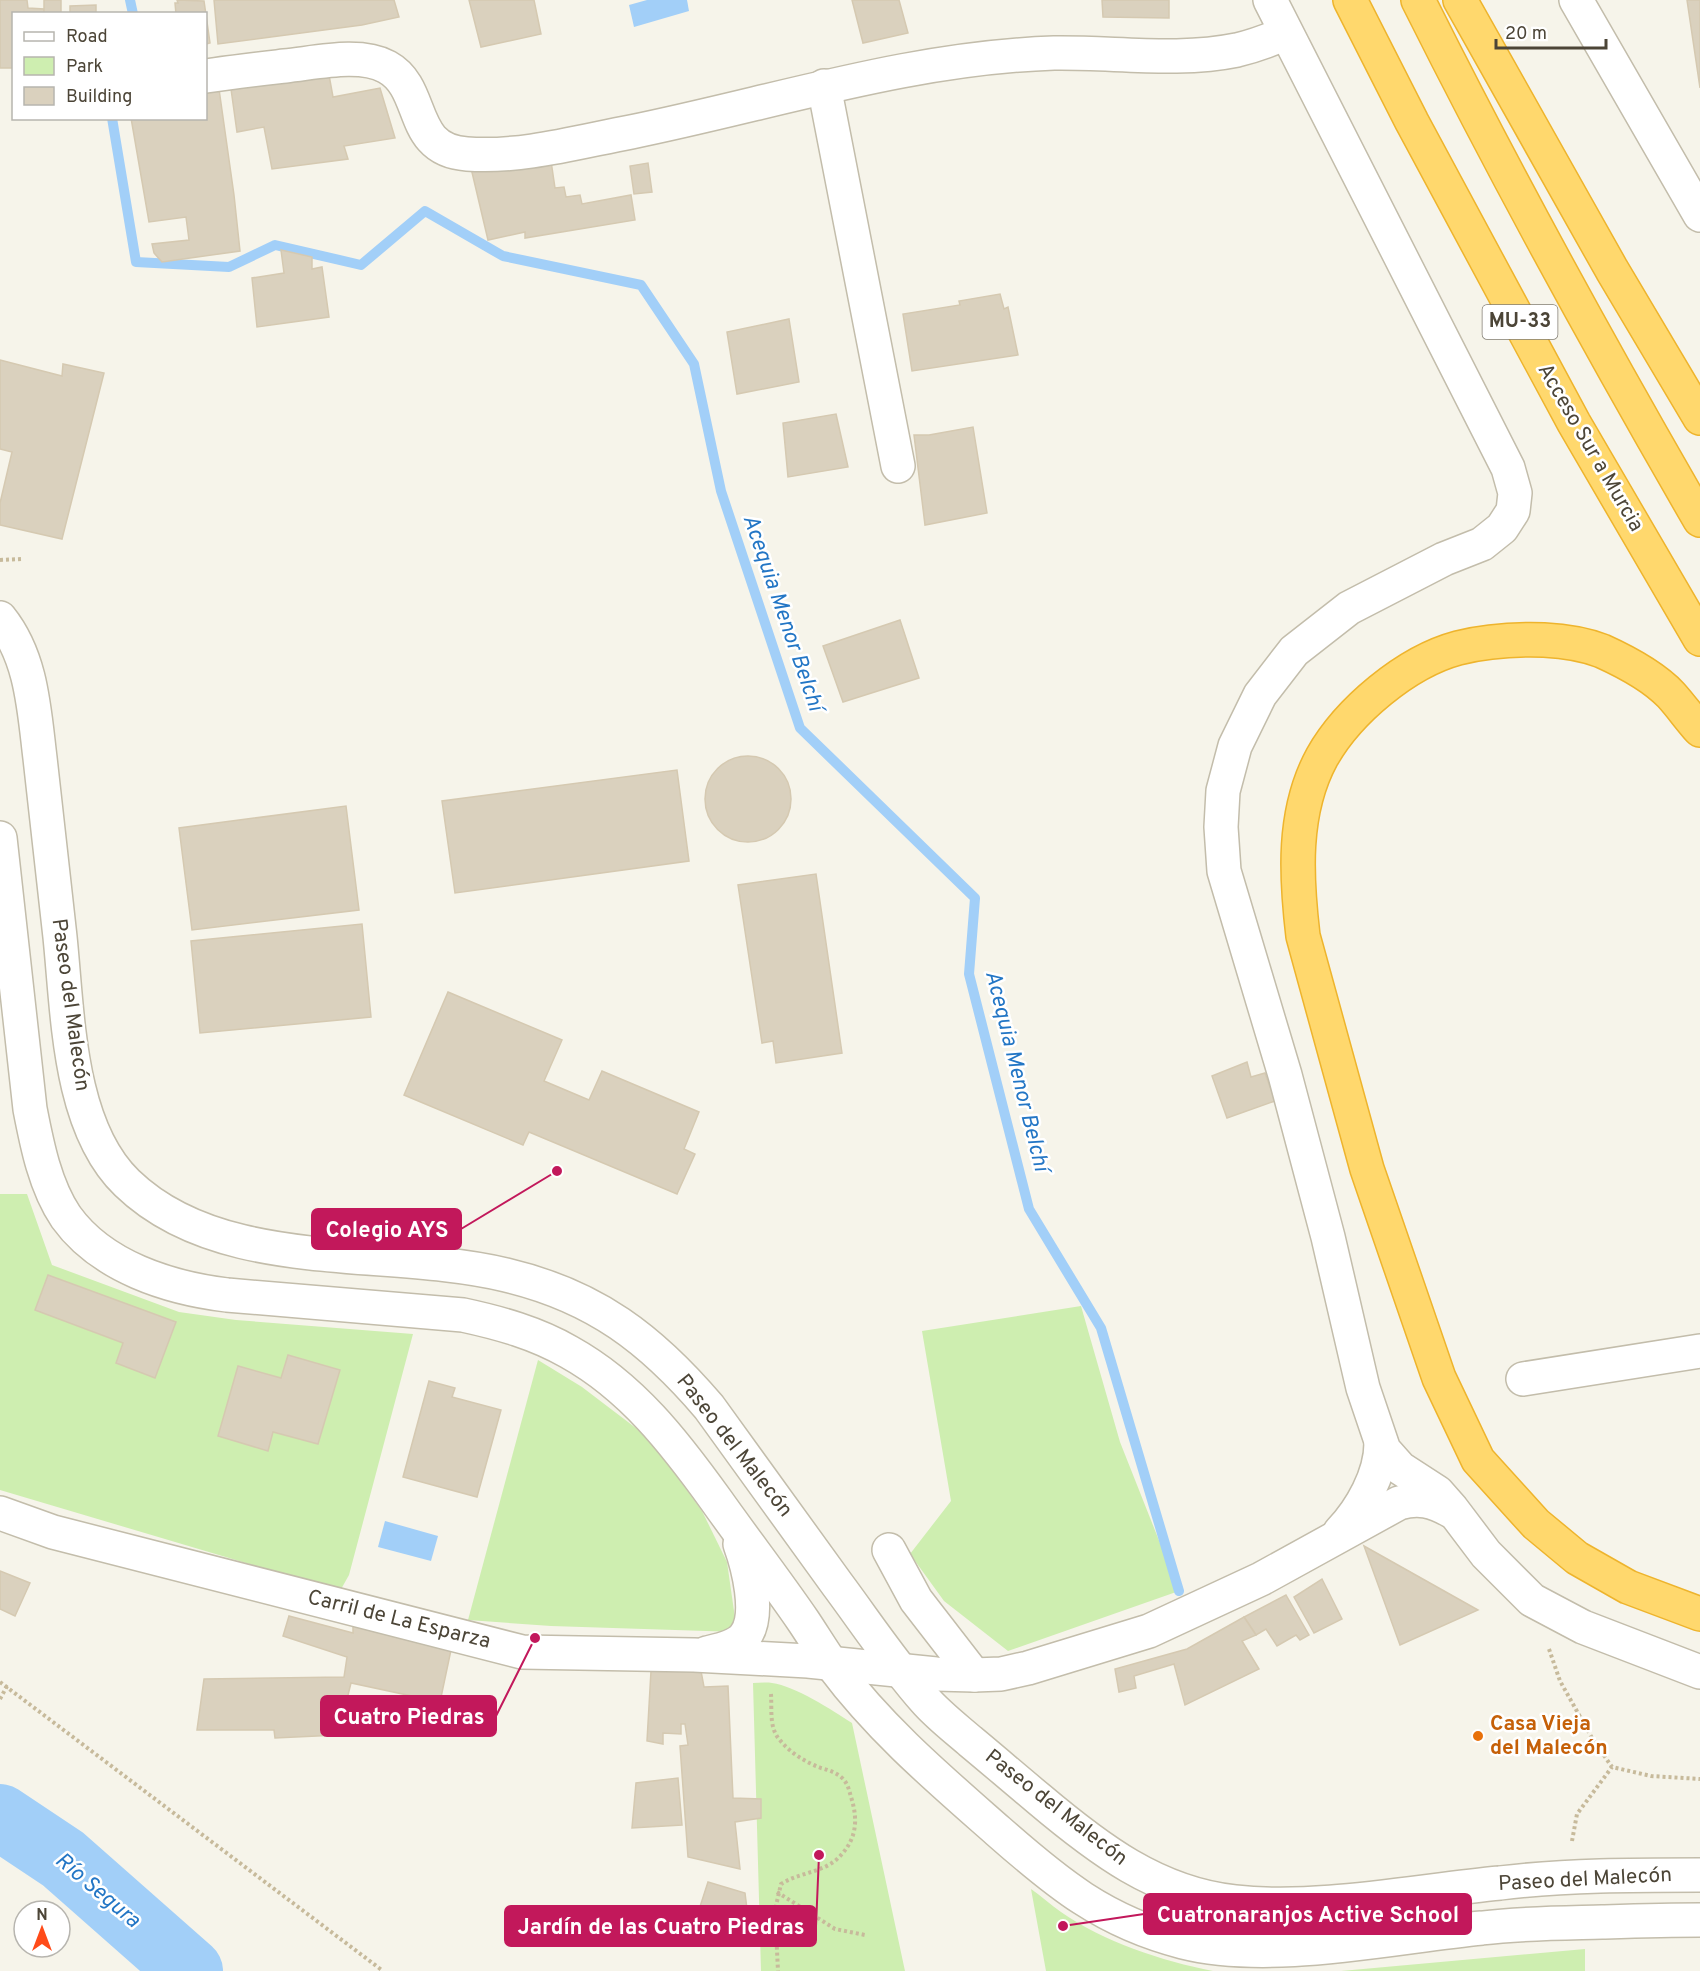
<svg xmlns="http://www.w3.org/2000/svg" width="1700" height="1971" font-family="Overpass,sans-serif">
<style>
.green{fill:#ceeeb0}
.water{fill:#a2cff8}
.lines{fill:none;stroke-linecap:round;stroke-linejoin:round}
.stream{stroke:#a2cff8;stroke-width:10}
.river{stroke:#a2cff8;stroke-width:66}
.building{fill:#dad1be;stroke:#d5c9b1;stroke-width:1.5}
.minor-casing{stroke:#c3bdab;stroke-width:36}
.highway-casing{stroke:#eeb42d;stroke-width:36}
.path{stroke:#c7ba9b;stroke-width:4;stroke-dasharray:3 3;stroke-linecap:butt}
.minor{stroke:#fff;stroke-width:33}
.highway{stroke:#ffd86d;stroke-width:33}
.food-dot{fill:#e8710a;stroke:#fff;stroke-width:2}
.labels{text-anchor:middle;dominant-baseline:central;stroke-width:5;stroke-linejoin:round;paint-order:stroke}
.shield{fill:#fff;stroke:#827d73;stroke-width:1.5}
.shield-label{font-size:20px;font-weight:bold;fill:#4c4537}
.street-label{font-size:21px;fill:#4c4537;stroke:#fff}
.food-label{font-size:21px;font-weight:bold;fill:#c56008;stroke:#fff;text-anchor:start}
.water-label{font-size:22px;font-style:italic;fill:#2376c5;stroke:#fff}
.leader{fill:none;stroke:#c2185b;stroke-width:2}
.callout-dot{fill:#c2185b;stroke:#fff;stroke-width:2}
.callout{fill:#c2185b;stroke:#c2185b;stroke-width:2}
.callout-label{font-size:22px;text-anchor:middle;font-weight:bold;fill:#fff}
</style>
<rect width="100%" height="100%" fill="#f6f4ea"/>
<g class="green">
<path d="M0,1194H27L52,1265L179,1312L236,1320L413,1334L349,1575L340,1591L0,1490Z"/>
<path d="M1081,1306L1120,1442L1179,1591L1008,1651L944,1601L910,1554L951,1501L922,1331Z"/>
<path d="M538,1360L582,1387L649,1438L702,1511L727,1562L737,1632L551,1626L468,1620Z"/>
<path d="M753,1683C759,1683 766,1682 772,1683C795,1686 832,1710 852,1723L905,1971H761Z"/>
<path d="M1031,1889C1041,1896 1051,1905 1061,1912C1104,1942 1162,1961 1213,1971H1046Z"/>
<path d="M1585,1949V1971H1341Z"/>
</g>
<g class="water">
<path d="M647,0H687L689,11L634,27L629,5Z"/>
<path d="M385,1521L438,1536L431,1561L378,1547Z"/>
</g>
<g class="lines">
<g class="stream">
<path d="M130,0L133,14"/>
<path d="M112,118L136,262L229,267L275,245L361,265L425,211L503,256L641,285L694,364L721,491L800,728L975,898L969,974L1029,1209L1101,1328L1179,1591"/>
</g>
<path class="river" d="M0,1817L63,1859L190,1971"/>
</g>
<g class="building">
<path d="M0,0H27L28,8L44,9V14H14V68H0Z"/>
<rect x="44" y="0" width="17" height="14"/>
<path d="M177,0L204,1L210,43L206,44V14H176L175,3H178Z"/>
<path d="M214,0H394L399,17L362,25L218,44Z"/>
<path d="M469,0H534L541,34L481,47Z"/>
<path d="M852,0H899L908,33L863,43Z"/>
<path d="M1102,0H1169V18L1103,17Z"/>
<path d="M1687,0H1700V88Z"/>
<path d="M96,5V14H70V6Z"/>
<path d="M329,75L333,97L380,88L395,138L344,146L348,159L272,169L264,127L237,132L231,89Z"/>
<path d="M219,89L234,195L240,251L162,262L154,253L152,244L189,240L186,217L149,222L131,118H206V91Z"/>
<path d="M550,154L555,188L564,187L566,197L580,195L582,204L631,195L635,220L525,238V232L488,240L471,168Z"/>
<path d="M648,163L652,192L634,194L630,166Z"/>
<path d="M281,250L312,257V269L322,267L329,317L257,327L252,278L284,273Z"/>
<path d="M1000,294L1004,309L1008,307L1018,355L912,371L903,314L960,305L959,301Z"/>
<path d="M789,319L799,382L737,394L727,332Z"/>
<path d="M0,360L62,376L63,364L104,373L62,539L0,525V503L12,452L0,449Z"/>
<path d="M836,414L848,467L788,477L783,423Z"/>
<path d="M973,427L987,513L925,525L914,435H929Z"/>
<path d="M900,620L919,678L843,702L823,646Z"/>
<circle cx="748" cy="799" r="43"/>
<path d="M677,770L689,861L455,893L442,801Z"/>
<path d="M346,806L359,910L192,930L179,828Z"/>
<path d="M816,874L842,1053L776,1063L773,1041L762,1043L738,885Z"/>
<path d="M362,924L371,1017L200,1033L191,941Z"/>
<path d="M448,992L562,1040L544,1081L589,1100L602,1071L699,1112L684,1149L695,1154L677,1194L529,1132L523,1145L404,1095Z"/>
<path d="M1247,1062L1251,1077L1265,1073L1275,1101L1227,1118L1212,1076Z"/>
<path d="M48,1275L176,1322L155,1378L116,1363L123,1343L35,1310Z"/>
<path d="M288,1355L340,1370L318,1444L273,1432L268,1451L218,1436L238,1366L281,1378Z"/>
<path d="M429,1381L455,1388L452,1397L501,1410L477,1497L403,1477Z"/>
<path d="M1364,1546L1478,1610L1400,1645Z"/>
<path d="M0,1571L30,1583L15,1616L0,1609Z"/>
<path d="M1322,1579L1342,1619L1314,1633L1294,1597Z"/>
<path d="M1286,1595L1309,1635L1300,1640L1296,1635L1277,1646L1266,1629L1256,1635L1244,1617Z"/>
<path d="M289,1616L353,1633V1624L451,1650L440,1702L351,1683L338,1735L275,1738L274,1730H197L204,1679L344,1677L347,1657L283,1636Z"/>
<path d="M1244,1617L1256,1635L1242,1641L1259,1669L1185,1705L1174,1664L1134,1676L1136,1688L1119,1692L1115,1669L1187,1649Z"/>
<path d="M651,1671H701L704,1687L728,1686L733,1798L761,1799V1818L735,1822L740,1869L688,1857L680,1746L688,1745L685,1724H681V1734L663,1733V1744L647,1741Z"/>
<path d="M678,1778L682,1825L632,1828L636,1783Z"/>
<path d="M708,1882L745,1893L751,1941L696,1919Z"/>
</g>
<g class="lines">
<defs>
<g id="minor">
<path d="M1270,0L1508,468L1515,493L1513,511L1502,528L1482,544L1444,559L1349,608L1294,651L1260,695L1235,746L1223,791L1221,827L1224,871L1285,1075L1328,1237L1363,1388L1384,1450L1400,1468L1437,1492L1452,1509L1486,1554L1532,1600L1583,1627L1700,1672"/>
<path d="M1576,0L1700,215"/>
<path d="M206,76C232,72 259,69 285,66C315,63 360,52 387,67C427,89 407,150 467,154C522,158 578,142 631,132C773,103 908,58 1054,53C1113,52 1179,62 1237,50C1254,46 1270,40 1286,33"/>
<path d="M824,86L898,466"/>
<path d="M0,618C32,658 34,709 40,758C47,818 53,877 60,937C68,1014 68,1126 127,1183C222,1275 386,1246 506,1275C595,1296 651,1339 709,1407C752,1466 795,1525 837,1584C866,1623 893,1664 925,1700C938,1715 955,1728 970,1741C993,1760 1016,1780 1039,1799C1097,1848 1157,1894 1235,1902C1318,1911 1416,1891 1500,1883C1566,1875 1634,1875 1700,1875"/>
<path d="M0,838L30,1109C37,1145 45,1186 66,1217C102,1267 169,1288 227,1295L463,1315C500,1323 536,1333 569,1352C632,1387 675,1443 716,1500C745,1541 776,1581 804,1622C814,1637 823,1652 833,1666C880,1729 939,1779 998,1831C1057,1883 1104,1922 1183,1942C1271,1964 1391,1937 1482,1928C1522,1923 1562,1923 1602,1922C1635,1921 1667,1920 1700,1920"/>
<path d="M1523,1379L1700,1351"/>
<path d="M0,1513L53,1532L522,1652L694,1655L808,1661L936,1674L974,1675L1001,1674L1028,1668L1149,1631L1261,1579L1399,1503C1419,1497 1433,1501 1451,1511"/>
<path d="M1340,1532C1361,1510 1381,1475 1381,1443"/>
<path d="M889,1550L916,1600L974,1675"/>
<path d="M707,1653C719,1650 737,1647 745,1636C761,1615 748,1566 740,1544"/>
</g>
<g id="highway">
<path d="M1350,0L1412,122L1574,423L1700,639"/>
<path d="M1418,0C1506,176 1601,349 1700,520"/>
<path d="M1460,0L1612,270L1700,418"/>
<path d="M1700,730C1690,719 1681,706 1671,695C1654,677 1624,661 1602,651C1584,644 1563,641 1544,640C1515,639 1486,641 1458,648C1406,662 1348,711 1322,757C1292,812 1296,877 1303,936L1367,1169L1439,1378L1478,1460L1536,1524L1577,1558L1628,1587L1700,1614"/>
</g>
</defs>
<use href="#minor" class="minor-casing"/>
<use href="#highway" class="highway-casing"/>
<g class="path">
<path d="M0,560L23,559"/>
<path d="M1549,1649L1560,1681L1592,1738L1612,1767L1651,1776L1700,1779"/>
<path d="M0,1682L383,1971"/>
<path d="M771,1694C772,1709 769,1727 779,1739C789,1752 805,1762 821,1768C828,1770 835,1772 841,1777C848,1783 849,1790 851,1797C859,1822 856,1842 836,1860C820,1873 798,1873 781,1884L775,1910L778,1971"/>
<path d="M0,1699L7,1686"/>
<path d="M1572,1841L1577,1814L1612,1767"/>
<path d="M777,1892L835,1929L865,1935"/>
</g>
<use href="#minor" class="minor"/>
<use href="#highway" class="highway"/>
</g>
<circle class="food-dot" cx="1478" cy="1736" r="6"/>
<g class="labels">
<rect class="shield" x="1482.5" y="305" width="75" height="34" rx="4.5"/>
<g class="shield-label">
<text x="1520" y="322">MU-33</text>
</g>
<g class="street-label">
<text transform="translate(1590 448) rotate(60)">Acceso Sur a Murcia</text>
<text transform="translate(70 1005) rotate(82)">Paseo del Malecón</text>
<text transform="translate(734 1446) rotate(52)">Paseo del Malecón</text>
<text transform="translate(399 1620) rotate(14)">Carril de La Esparza</text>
<text transform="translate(1056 1808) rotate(38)">Paseo del Malecón</text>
<text transform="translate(1585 1880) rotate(-3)">Paseo del Malecón</text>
</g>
<g class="food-label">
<text x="1490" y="1724">Casa Vieja<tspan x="1490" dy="24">del Malecón</tspan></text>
</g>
<g class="water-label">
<text transform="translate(782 613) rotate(71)">Acequia Menor Belchí</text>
<text transform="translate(1016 1071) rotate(76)">Acequia Menor Belchí</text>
<text transform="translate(97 1891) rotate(40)">Río Segura</text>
</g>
</g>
<path class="leader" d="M557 1171L461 1229M535 1638L496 1716M1063 1926L1144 1914M819 1855L816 1926"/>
<g class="callout-dot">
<circle cx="557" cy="1171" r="6"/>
<circle cx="535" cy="1638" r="6"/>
<circle cx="1063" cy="1926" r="6"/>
<circle cx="819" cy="1855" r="6"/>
</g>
<g class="callout">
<rect x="312" y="1209" width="149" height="40" rx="6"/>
<rect x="321" y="1696" width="175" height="40" rx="6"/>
<rect x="1144" y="1894" width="327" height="40" rx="6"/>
<rect x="505" y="1906" width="311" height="40" rx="6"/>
</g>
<g class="callout-label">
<text x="387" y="1237">Colegio AYS</text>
<text x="409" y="1724">Cuatro Piedras</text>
<text x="1308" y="1922">Cuatronaranjos Active School</text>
<text x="661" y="1934">Jardín de las Cuatro Piedras</text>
</g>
<rect x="12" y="12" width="195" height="108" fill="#ffffff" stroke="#b7b5af" stroke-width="1.5"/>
<rect x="24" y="32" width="30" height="9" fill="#ffffff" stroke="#b7b5af" stroke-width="1.5"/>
<text x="66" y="42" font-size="18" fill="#4c4537">Road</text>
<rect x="24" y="57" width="30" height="18" fill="#ceeeb0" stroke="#b7b5af" stroke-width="1.5"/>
<text x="66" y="72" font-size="18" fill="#4c4537">Park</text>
<rect x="24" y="87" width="30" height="18" fill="#dad1be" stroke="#b7b5af" stroke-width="1.5"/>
<text x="66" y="102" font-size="18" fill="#4c4537">Building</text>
<g transform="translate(42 1929)"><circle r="28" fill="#ffffff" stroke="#b7b5af" stroke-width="1.5"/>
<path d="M0-4.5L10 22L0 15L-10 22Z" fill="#ff4b19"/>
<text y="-9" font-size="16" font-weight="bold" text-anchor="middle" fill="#4c4537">N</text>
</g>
<path d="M1496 39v9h110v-9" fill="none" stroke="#4c4537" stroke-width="3"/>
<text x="1505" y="39" font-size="18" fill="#4c4537" stroke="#ffffff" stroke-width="4.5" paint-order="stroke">20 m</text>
</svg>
